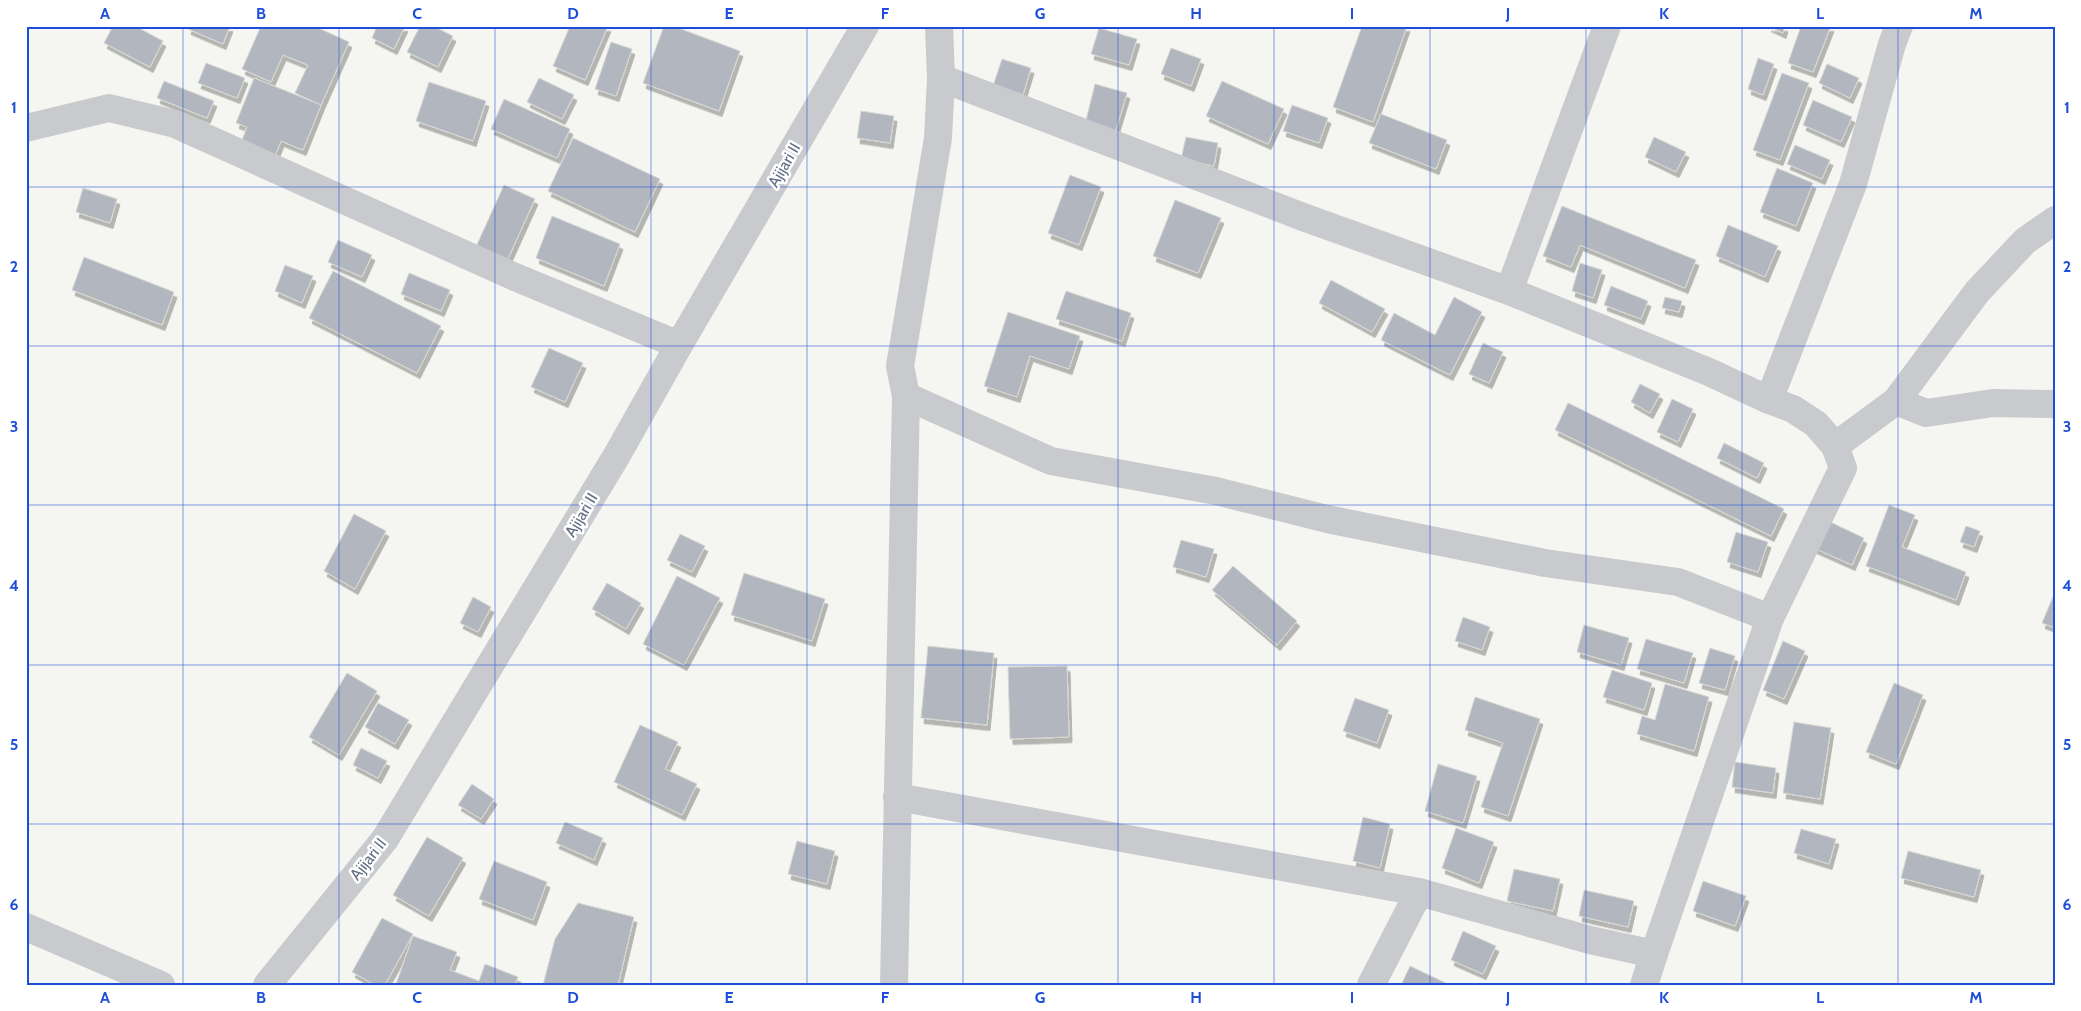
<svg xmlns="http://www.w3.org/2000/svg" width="2081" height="1011" font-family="Cabin,sans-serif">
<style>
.building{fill:#b2b7bf;stroke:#d7d7d4;filter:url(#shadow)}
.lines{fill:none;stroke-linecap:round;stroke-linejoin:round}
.minor{stroke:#c8cace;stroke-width:28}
.grid{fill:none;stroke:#1d4ed8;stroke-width:1;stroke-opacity:0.55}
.labels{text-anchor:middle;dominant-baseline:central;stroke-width:5;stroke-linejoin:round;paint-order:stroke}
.street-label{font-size:16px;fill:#626f86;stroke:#fff}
.neatline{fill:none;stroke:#1d4ed8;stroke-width:2}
.grid-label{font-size:16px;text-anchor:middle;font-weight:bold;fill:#1d4ed8}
</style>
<defs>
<filter id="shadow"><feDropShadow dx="3" dy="5.5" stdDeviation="0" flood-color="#0004"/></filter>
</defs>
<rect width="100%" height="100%" fill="#f5f6f1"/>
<g class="building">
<path d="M113,26H135L163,41L150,67L104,43Z"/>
<path d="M189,26H230L223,44L188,29Z"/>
<path d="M261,26H314L349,42L321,105L295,93L308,65L283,55L271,82L242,69Z"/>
<path d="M377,26H405L394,49L372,38Z"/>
<path d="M420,26H433L453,36L438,67L407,52Z"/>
<path d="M570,26H608L585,80L553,66Z"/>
<path d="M664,26H673L740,51L719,111L643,83Z"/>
<path d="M1362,26H1407L1373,122L1333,107Z"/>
<path d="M1768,26H1785L1783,33Z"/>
<path d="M1801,26H1831L1813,72L1788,63Z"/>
<path d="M1099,28L1137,39L1129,65L1091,54Z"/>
<path d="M611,42L632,49L616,96L595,89Z"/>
<path d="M1171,48L1201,59L1191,86L1161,74Z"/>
<path d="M1758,58L1774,64L1763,95L1748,89Z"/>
<path d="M1002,59L1031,68L1022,98L992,89Z"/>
<path d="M206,63L245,78L237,98L198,83Z"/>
<path d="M1827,64L1859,78L1850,98L1819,83Z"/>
<path d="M1782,73L1809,83L1780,160L1753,150Z"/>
<path d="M254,78L321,105L303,150L281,141L275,156L241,143L247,127L236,123Z"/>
<path d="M539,78L574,95L562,119L527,102Z"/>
<path d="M164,81L214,101L207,118L157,98Z"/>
<path d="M1222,81L1284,109L1268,144L1206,116Z"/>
<path d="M429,82L486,101L473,141L416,121Z"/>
<path d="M1095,84L1127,93L1114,136L1084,128Z"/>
<path d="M504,99L570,129L557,158L491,129Z"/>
<path d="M1813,100L1852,117L1841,142L1803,125Z"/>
<path d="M1292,105L1328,118L1319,143L1283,131Z"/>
<path d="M861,111L894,116L890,143L857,138Z"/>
<path d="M1381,114L1447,140L1436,169L1369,143Z"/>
<path d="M1186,137L1218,143L1214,166L1181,159Z"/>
<path d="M1654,137L1686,152L1676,172L1645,157Z"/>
<path d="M573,138L660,179L635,232L548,191Z"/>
<path d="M1795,145L1830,160L1822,179L1787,164Z"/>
<path d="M1777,168L1813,183L1796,226L1760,212Z"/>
<path d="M1070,175L1101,187L1079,245L1048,233Z"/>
<path d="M504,185L535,199L506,263L475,249Z"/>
<path d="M83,188L117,199L110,223L76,212Z"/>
<path d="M1175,200L1221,218L1198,273L1153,256Z"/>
<path d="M1562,206L1696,260L1685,288L1580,245L1571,267L1543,256Z"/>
<path d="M552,216L620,244L604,286L536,258Z"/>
<path d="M1728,225L1778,246L1765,277L1716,256Z"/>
<path d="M338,240L372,255L362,277L328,262Z"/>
<path d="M84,257L174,292L162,325L72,290Z"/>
<path d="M1580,263L1602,270L1593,298L1572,291Z"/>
<path d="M285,265L313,276L302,303L275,291Z"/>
<path d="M333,271L441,326L417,373L309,318Z"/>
<path d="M409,273L450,290L441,311L401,294Z"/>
<path d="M1331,280L1385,309L1372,332L1319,303Z"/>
<path d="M1611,286L1648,301L1641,319L1604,305Z"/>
<path d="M1066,291L1131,313L1122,341L1056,319Z"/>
<path d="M1454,297L1482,312L1450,375L1381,340L1394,313L1435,335Z"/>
<path d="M1665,297L1682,301L1679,312L1662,308Z"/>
<path d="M1008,312L1080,336L1069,369L1030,356L1017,397L984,386Z"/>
<path d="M1483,343L1503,352L1489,383L1469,374Z"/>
<path d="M549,348L583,363L565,402L531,387Z"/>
<path d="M1640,384L1660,394L1650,413L1631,402Z"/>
<path d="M1672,399L1693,409L1678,442L1657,432Z"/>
<path d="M1568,403L1784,509L1771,536L1555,430Z"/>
<path d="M1724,443L1764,463L1757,478L1717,458Z"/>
<path d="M1889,505L1915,515L1902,547L1966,572L1956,600L1866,566Z"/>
<path d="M354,514L386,531L355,589L324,571Z"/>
<path d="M1826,520L1864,538L1852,565L1814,548Z"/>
<path d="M1966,526L1980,531L1974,547L1960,542Z"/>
<path d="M1736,532L1768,542L1758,572L1727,562Z"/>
<path d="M680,534L705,546L692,572L667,560Z"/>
<path d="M1181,540L1214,549L1206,577L1173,567Z"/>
<path d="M1233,566L1297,621L1277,645L1212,590Z"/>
<path d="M744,573L825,599L812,641L731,615Z"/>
<path d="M677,576L720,598L684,665L643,644Z"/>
<path d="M607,583L641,603L626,629L592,609Z"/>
<path d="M2055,592V628L2042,623Z"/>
<path d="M473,597L491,607L478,632L460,623Z"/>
<path d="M1463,617L1490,627L1482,650L1455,641Z"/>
<path d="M1584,625L1629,638L1621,665L1577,652Z"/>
<path d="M1646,639L1693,653L1684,683L1637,669Z"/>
<path d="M1783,641L1805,651L1784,699L1763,690Z"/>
<path d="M928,646L994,653L987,725L921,718Z"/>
<path d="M1710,648L1735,656L1725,690L1699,683Z"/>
<path d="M1067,666L1069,737L1010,739L1008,667Z"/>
<path d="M1612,670L1652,683L1644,710L1603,697Z"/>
<path d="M347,673L377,691L339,755L309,737Z"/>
<path d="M1894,683L1923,695L1896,764L1866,752Z"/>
<path d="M1665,684L1709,697L1694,751L1637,734L1642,716L1655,720Z"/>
<path d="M1475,697L1540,719L1508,816L1481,807L1503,743L1465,730Z"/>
<path d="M1355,698L1389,710L1377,743L1343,731Z"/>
<path d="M378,703L409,720L395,744L365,727Z"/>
<path d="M1794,722L1831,728L1820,799L1783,793Z"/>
<path d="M640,725L678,742L665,769L697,784L682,815L614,782Z"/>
<path d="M361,748L387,761L378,778L353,765Z"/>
<path d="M1735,762L1776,768L1773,793L1732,787Z"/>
<path d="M1438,764L1477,776L1463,823L1425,811Z"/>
<path d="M472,784L494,799L481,819L458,805Z"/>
<path d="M1363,817L1390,824L1380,868L1353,861Z"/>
<path d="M565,822L603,838L594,860L556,843Z"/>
<path d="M1456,828L1494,842L1479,883L1442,868Z"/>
<path d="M1801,829L1836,839L1829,864L1794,853Z"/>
<path d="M427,837L463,858L429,916L393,895Z"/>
<path d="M797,841L835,851L827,884L788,874Z"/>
<path d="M1908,851L1981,870L1974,897L1901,878Z"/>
<path d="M494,861L547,882L533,920L479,899Z"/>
<path d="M1514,869L1560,879L1553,911L1507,901Z"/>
<path d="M1703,881L1746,896L1735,926L1693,911Z"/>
<path d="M1584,890L1634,901L1628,927L1579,916Z"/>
<path d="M578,903L634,917L618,985H543L555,939Z"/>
<path d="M382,918L413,934L385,985H375L352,972Z"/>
<path d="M1463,931L1496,946L1483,974L1451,960Z"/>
<path d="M413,936L457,952L450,970L479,981L485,964L518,977L515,985L396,984Z"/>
<path d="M1410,966L1450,985H1401Z"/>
</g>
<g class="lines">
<g class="minor">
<path d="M26,128L109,108L175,124L515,277L679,345"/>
<path d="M1509,291L1607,26"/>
<path d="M906,396L1051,461L1216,491L1327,519L1545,563L1678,582L1770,618"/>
<path d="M1769,400L1853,184L1892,44L1899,26"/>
<path d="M1896,401L1926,413L1993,403L2055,404"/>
<path d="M1835,446L1896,401L1977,292L2025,241L2055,220"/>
<path d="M897,797L1419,892L1590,940L1654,954L1770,618L1843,468L1835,446L1816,424L1793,409L1769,400L1709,372L1509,291L1303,217L941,78"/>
<path d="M26,927L161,985"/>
<path d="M267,985L385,839L617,455L679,345L865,26"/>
<path d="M894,985L906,396L900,366L938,138L941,78L939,26"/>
<path d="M1371,985L1419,892"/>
<path d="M1644,985L1654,954"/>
</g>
</g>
<path class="grid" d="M183,26V985M339,26V985M495,26V985M651,26V985M807,26V985M963,26V985M1118,26V985M1274,26V985M1430,26V985M1586,26V985M1742,26V985M1898,26V985M26,187H2055M26,346H2055M26,505H2055M26,665H2055M26,824H2055"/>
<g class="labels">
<g class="street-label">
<text transform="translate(784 165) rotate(-60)">Ajijari II</text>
<text transform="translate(581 515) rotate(-59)">Ajijari II</text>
<text transform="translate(368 859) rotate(-52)">Ajijari II</text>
</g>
</g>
<rect width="2081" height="1011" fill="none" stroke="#ffffff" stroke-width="55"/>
<rect x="28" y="28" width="2026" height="956" class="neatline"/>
<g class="grid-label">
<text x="105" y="19">A</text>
<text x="261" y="19">B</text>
<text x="417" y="19">C</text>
<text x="573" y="19">D</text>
<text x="729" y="19">E</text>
<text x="885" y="19">F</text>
<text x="1040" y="19">G</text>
<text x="1196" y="19">H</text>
<text x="1352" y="19">I</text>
<text x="1508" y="19">J</text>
<text x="1664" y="19">K</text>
<text x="1820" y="19">L</text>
<text x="1976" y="19">M</text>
<text x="14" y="113">1</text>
<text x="2067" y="113">1</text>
<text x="14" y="272">2</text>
<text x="2067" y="272">2</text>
<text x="14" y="432">3</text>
<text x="2067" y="432">3</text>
<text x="14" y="591">4</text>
<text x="2067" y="591">4</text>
<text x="14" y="750">5</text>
<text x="2067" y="750">5</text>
<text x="14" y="910">6</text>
<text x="2067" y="910">6</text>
<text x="105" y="1003">A</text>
<text x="261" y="1003">B</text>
<text x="417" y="1003">C</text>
<text x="573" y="1003">D</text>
<text x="729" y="1003">E</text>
<text x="885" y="1003">F</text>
<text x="1040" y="1003">G</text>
<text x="1196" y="1003">H</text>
<text x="1352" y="1003">I</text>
<text x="1508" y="1003">J</text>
<text x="1664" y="1003">K</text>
<text x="1820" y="1003">L</text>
<text x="1976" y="1003">M</text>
</g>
</svg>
